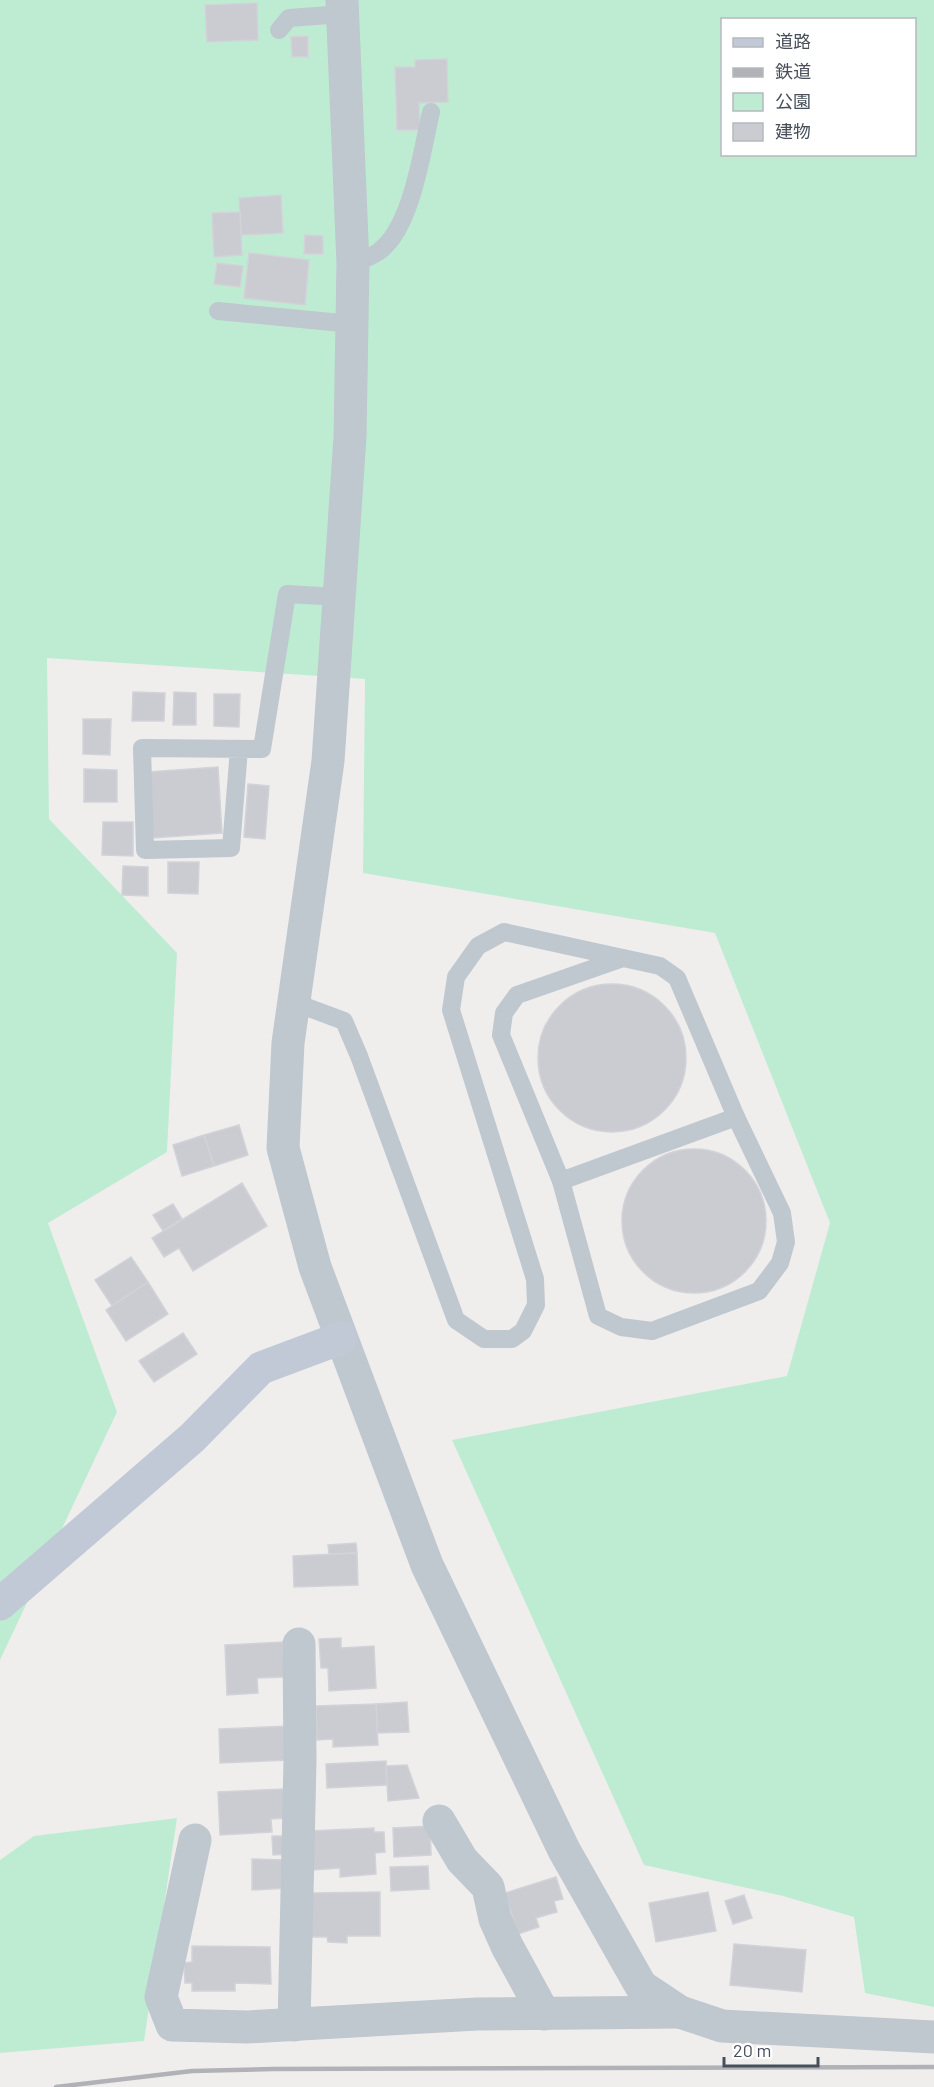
<svg xmlns="http://www.w3.org/2000/svg" width="934" height="2087" font-family="Barlow,'Noto Sans JP',sans-serif">
<style>
.green{fill:#beecd3;fill-rule:evenodd}
.building{fill:#caccd2;stroke:#d2d3d9;stroke-width:1.5}
.lines{fill:none;stroke-linecap:round;stroke-linejoin:round}
.lane{stroke:#bfc7cf;stroke-width:18}
.street{stroke:#bfc7cf;stroke-width:33}
.secondary{stroke:#c1c9d6;stroke-width:33}
.rail{stroke:#b0b2b8;stroke-width:4.5}
</style>
<rect width="100%" height="100%" fill="#f0eeed"/>
<g class="green">
<path d="M0,0H934V2007L865,1993L854,1917L783,1896L644,1865L452,1440L787,1376L830,1223L715,933L363,873L365,679L47,658L49,819L177,953L167,1152L48,1223L117,1412L0,1660ZM722,20H914V154H722Z"/>
<path d="M177,1818L144,2041L0,2053V1860L34,1836Z"/>
</g>
<g class="building">
<path d="M257,3L258,40L207,42L205,5Z"/>
<path d="M308,36V57H292L291,37Z"/>
<path d="M447,59L448,102L419,103L420,130H397L395,67H415V60Z"/>
<path d="M281,195L283,233L241,235L239,198Z"/>
<path d="M240,212L242,255L214,257L212,213Z"/>
<path d="M305,235L323,236V254H304Z"/>
<path d="M249,253L309,260L305,305L244,298Z"/>
<path d="M217,263L243,266L240,287L214,284Z"/>
<path d="M133,692L165,693L164,721H132Z"/>
<path d="M174,692L196,693V725H173Z"/>
<path d="M214,694H240L239,727L214,726Z"/>
<path d="M83,719H111L110,755L83,754Z"/>
<path d="M218,767L222,833L153,838L148,772Z"/>
<path d="M84,769L117,770V802H84Z"/>
<path d="M248,784L269,786L265,839L244,837Z"/>
<path d="M103,822H133V856L102,855Z"/>
<path d="M168,862H199L198,894L168,893Z"/>
<path d="M123,866L148,867V896L122,895Z"/>
<circle cx="612" cy="1058" r="74"/>
<path d="M239,1125L248,1155L214,1166L204,1135Z"/>
<path d="M204,1135L214,1166L182,1176L173,1145Z"/>
<circle cx="694" cy="1221" r="72"/>
<path d="M242,1183L267,1226L193,1271L179,1248L164,1257L152,1238Z"/>
<path d="M173,1204L182,1219L163,1231L153,1215Z"/>
<path d="M131,1257L148,1282L112,1306L95,1280Z"/>
<path d="M148,1282L168,1314L126,1341L106,1310Z"/>
<path d="M183,1333L197,1354L154,1382L139,1361Z"/>
<path d="M356,1543L357,1553L329,1554L328,1545Z"/>
<path d="M357,1553L358,1585L294,1587L293,1556Z"/>
<path d="M341,1638V1648L374,1646L376,1688L329,1691L328,1668H321L319,1639Z"/>
<path d="M283,1642L284,1677L257,1678L258,1693L227,1695L225,1645Z"/>
<path d="M407,1702L409,1732L377,1733L376,1704Z"/>
<path d="M376,1704L378,1745L333,1747V1739L317,1740L316,1706Z"/>
<path d="M289,1726L291,1760L220,1763L219,1729Z"/>
<path d="M386,1761L387,1785L327,1788L326,1764Z"/>
<path d="M407,1765L419,1798L388,1801L386,1766Z"/>
<path d="M284,1789L286,1818L271,1819L272,1832L220,1835L218,1792Z"/>
<path d="M430,1826L431,1855L394,1857L393,1828Z"/>
<path d="M374,1828V1832H384L385,1852L375,1853L376,1874L340,1877V1868L312,1870L309,1831Z"/>
<path d="M272,1836H290L291,1854L273,1855Z"/>
<path d="M252,1859L287,1860L288,1888L252,1890Z"/>
<path d="M428,1866L429,1889L391,1891L390,1867Z"/>
<path d="M556,1877L563,1899L554,1901L557,1912L536,1918L539,1927L518,1934L505,1893Z"/>
<path d="M380,1892V1936H347V1943L328,1942L327,1937H310L311,1893Z"/>
<path d="M708,1892L716,1931L656,1942L649,1903Z"/>
<path d="M744,1895L752,1918L733,1924L725,1901Z"/>
<path d="M734,1944L806,1950L802,1992L730,1985Z"/>
<path d="M192,1946L270,1947L271,1984L235,1983V1991H192V1983H185L184,1963L192,1962Z"/>
</g>
<g class="lines">
<g class="lane">
<path d="M279,30L289,18L343,14"/>
<path d="M353,264C361,260 371,257 378,252C412,229 422,150 431,112"/>
<path d="M218,311L352,324"/>
<path d="M239,749L231,848L145,850L142,748L262,749L287,594L339,597"/>
<path d="M623,958L660,966L677,978L736,1117L782,1213L786,1242L780,1263L759,1291L652,1331L621,1327L598,1316L561,1181L501,1035L504,1013L517,995Z"/>
<path d="M293,1002L344,1021L359,1056L456,1320L484,1339H512L523,1331L536,1305L535,1279L451,1010L456,977L478,946L504,932L623,958"/>
<path d="M561,1181L736,1117"/>
</g>
<g class="street">
<path d="M342,0L353,264L350,437L328,761L288,1043L283,1148L315,1267L427,1565L564,1850L641,1986L680,2012L722,2026L934,2037"/>
<path d="M439,1821L462,1860L488,1887L495,1919L507,1946L544,2014"/>
<path d="M195,1840L161,1997L172,2025L247,2027L477,2014L680,2012"/>
<path d="M294,2025L300,1761L299,1644"/>
</g>
<path class="secondary" d="M0,1604L192,1438L261,1368L341,1338"/>
<path class="rail" d="M56,2087L192,2071L273,2069L934,2067"/>
</g>
<rect x="721" y="18" width="195" height="138" fill="#ffffff" stroke="#b5b9bd" stroke-width="1.5"/>
<rect x="733" y="38" width="30" height="9" fill="#c1c9d6" stroke="#b5b9bd" stroke-width="1.5"/>
<text x="775" y="48" font-size="18" fill="#474f5a">道路</text>
<rect x="733" y="68" width="30" height="9" fill="#b0b2b8" stroke="#b5b9bd" stroke-width="1.5"/>
<text x="775" y="78" font-size="18" fill="#474f5a">鉄道</text>
<rect x="733" y="93" width="30" height="18" fill="#beecd3" stroke="#b5b9bd" stroke-width="1.5"/>
<text x="775" y="108" font-size="18" fill="#474f5a">公園</text>
<rect x="733" y="123" width="30" height="18" fill="#caccd2" stroke="#b5b9bd" stroke-width="1.5"/>
<text x="775" y="138" font-size="18" fill="#474f5a">建物</text>
<path d="M724 2057v9h94v-9" fill="none" stroke="#474f5a" stroke-width="3"/>
<text x="733" y="2057" font-size="18" fill="#474f5a" stroke="#ffffff" stroke-width="4.5" paint-order="stroke">20 m</text>
</svg>
